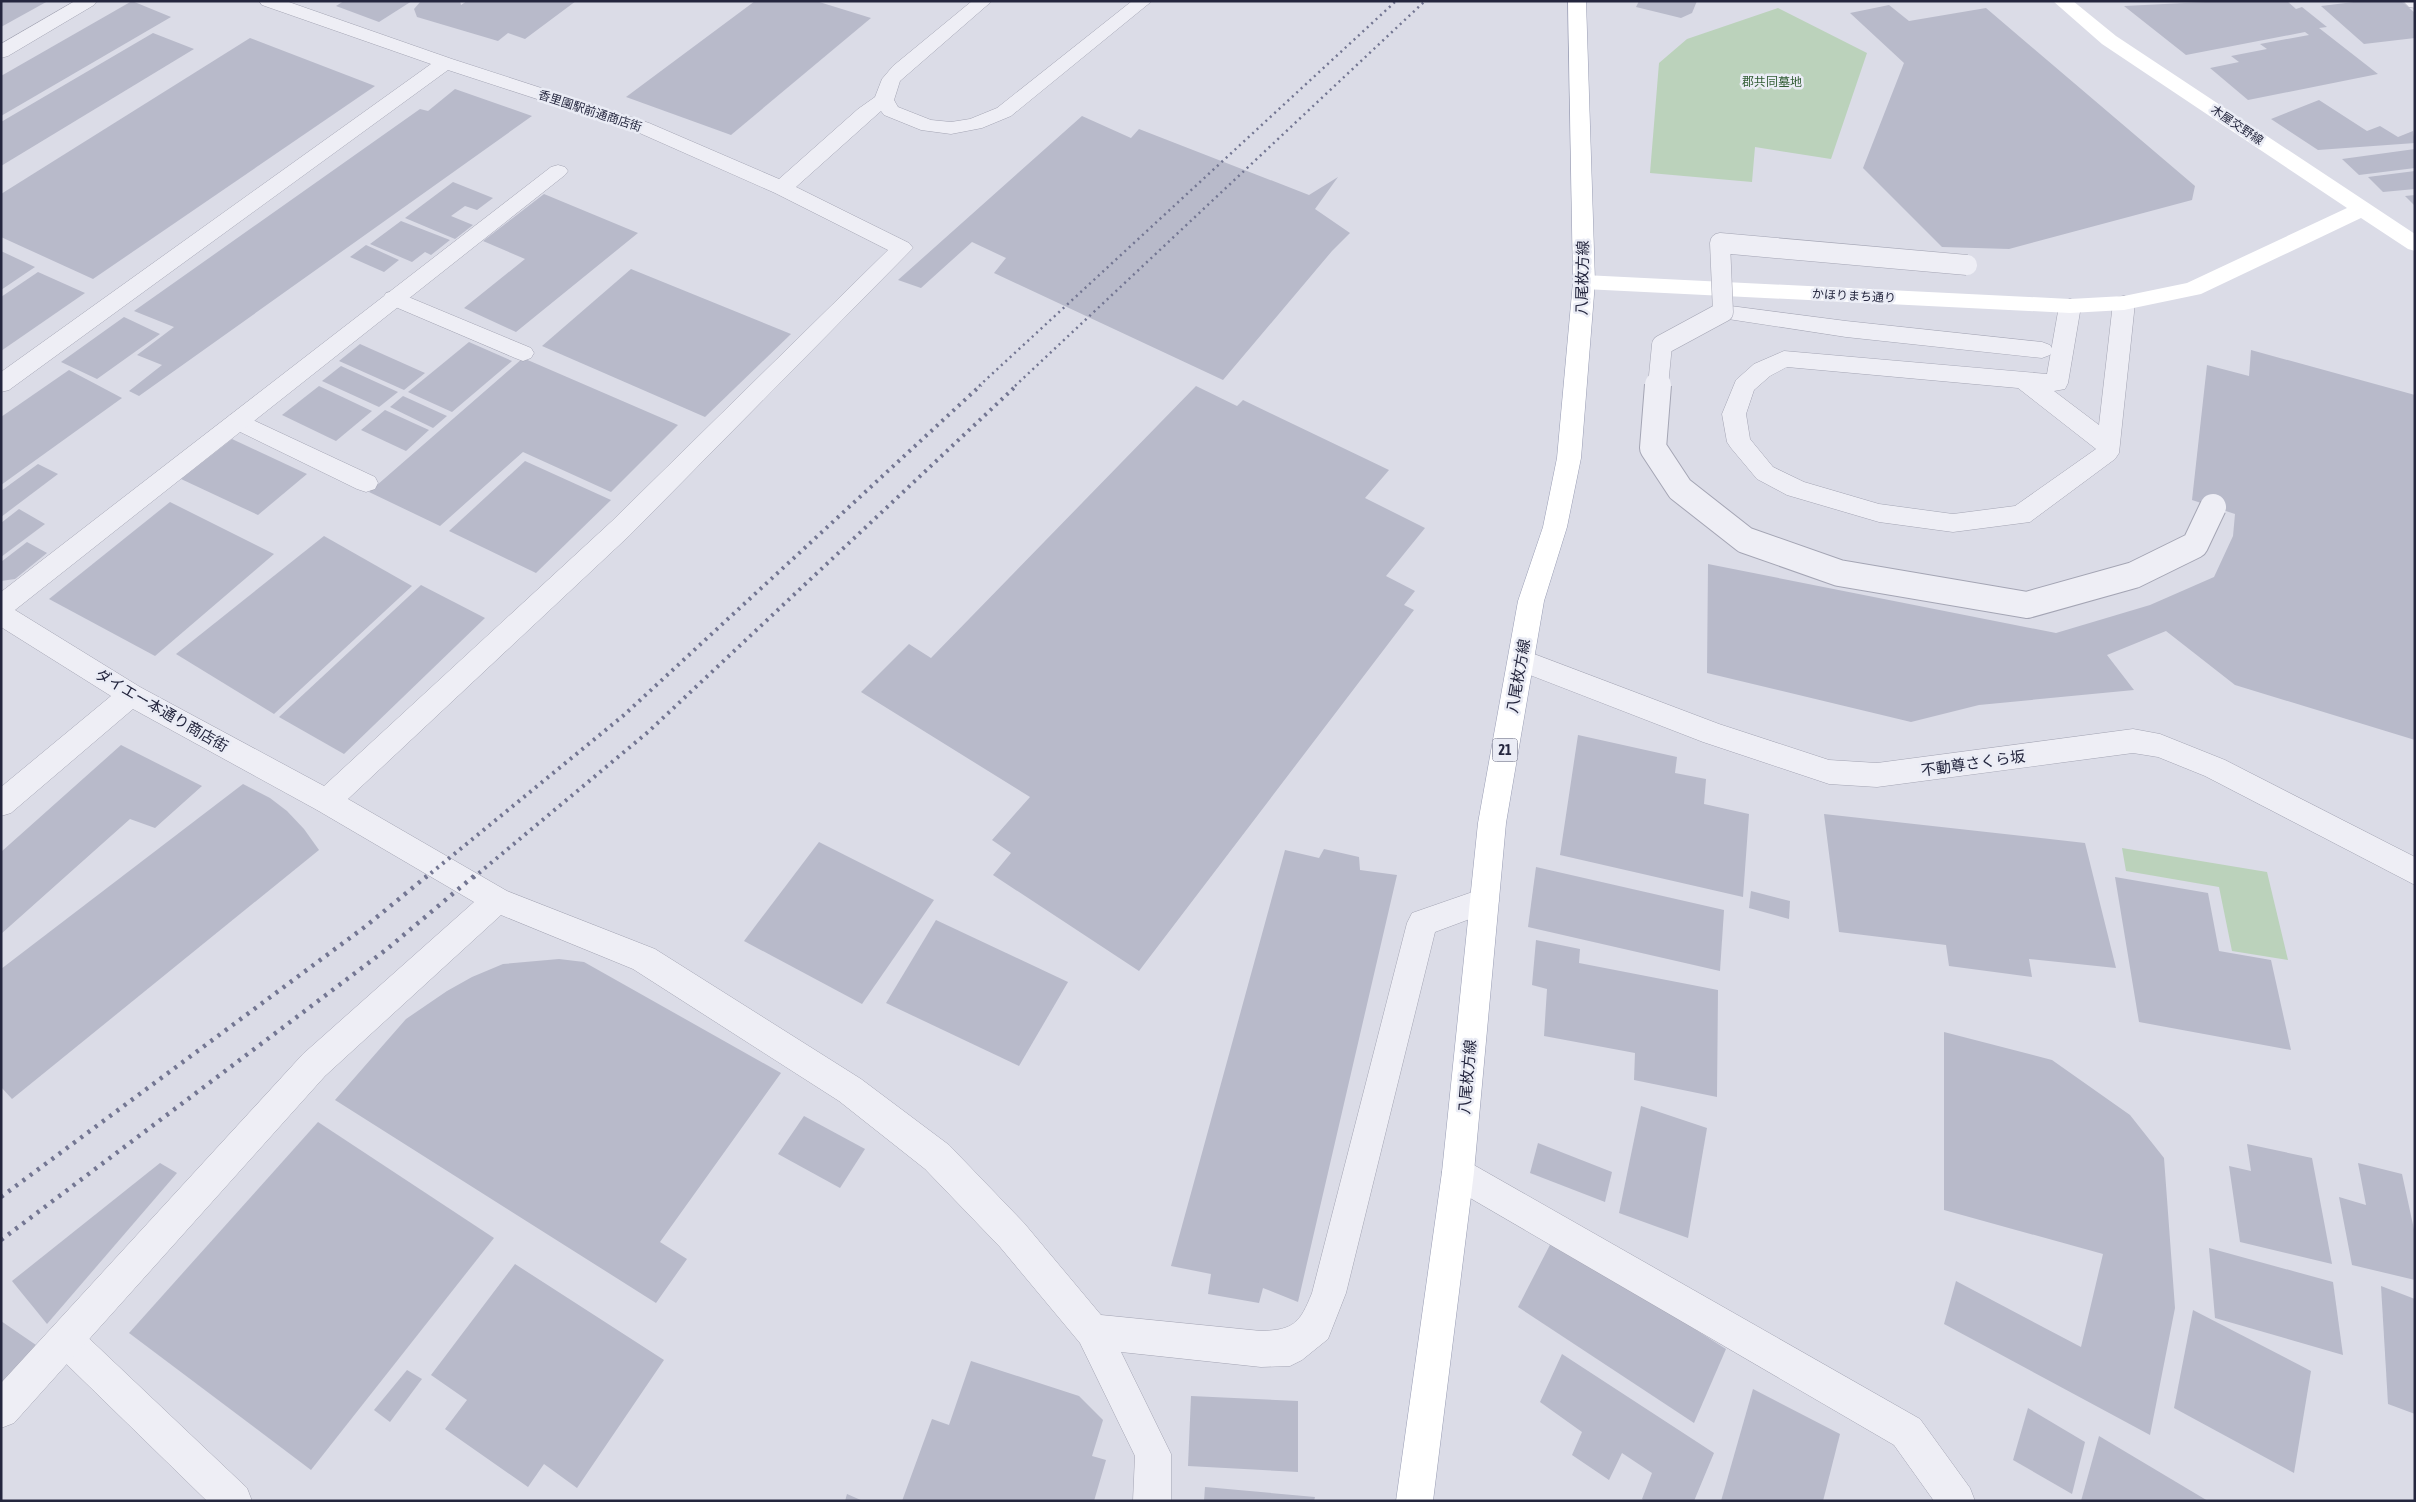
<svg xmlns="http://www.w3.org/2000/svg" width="2416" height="1502" font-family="'Asap Condensed','Noto Sans JP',sans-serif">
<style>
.green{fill:#bbd2bb}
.building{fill:#b8baca}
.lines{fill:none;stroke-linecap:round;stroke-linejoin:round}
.lane-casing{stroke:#a4a5b4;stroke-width:1}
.street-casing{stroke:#a4a5b4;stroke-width:1}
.primary-casing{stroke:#999db4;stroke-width:1}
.lane{fill:#eeeef5;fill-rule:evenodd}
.street{fill:#eeeef5;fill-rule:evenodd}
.secondary{fill:#fff;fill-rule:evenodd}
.primary{fill:#fff;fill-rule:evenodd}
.rail-far2{stroke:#737692;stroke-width:2.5;stroke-dasharray:2 4;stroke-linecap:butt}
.rail-far1{stroke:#737692;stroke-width:4;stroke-dasharray:2.5 5;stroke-linecap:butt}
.rail{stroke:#737692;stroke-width:4.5;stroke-dasharray:3 6;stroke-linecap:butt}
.street-bridge-far1-casing{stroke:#a4a5b4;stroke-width:21;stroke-linecap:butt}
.street-bridge-casing{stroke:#a4a5b4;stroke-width:28;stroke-linecap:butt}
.street-bridge-far1{stroke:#eeeef5;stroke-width:20}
.street-bridge{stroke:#eeeef5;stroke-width:26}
.labels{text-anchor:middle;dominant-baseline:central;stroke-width:5;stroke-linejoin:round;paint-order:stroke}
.far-park-label{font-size:12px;fill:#305b33;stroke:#eaecf5}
.far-street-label{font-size:12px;fill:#24263e;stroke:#eaecf5}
.shield{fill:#eaecf5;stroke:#5f6175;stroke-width:1}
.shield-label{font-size:14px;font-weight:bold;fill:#24263e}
.street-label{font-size:15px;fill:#24263e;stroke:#eaecf5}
</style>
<rect width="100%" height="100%" fill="#dbdce7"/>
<g class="green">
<path d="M1778,8L1867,53L1831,159L1755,147L1752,182L1650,173L1659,63L1687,39Z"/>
<path d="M2122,848L2267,872L2288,960L2232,951L2219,887L2126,871Z"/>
</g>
<g class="building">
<path d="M1,1H48L1,27Z"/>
<path d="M132,1L171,17L1,116V76Z"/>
<path d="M344,1H412L379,22L336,6Z"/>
<path d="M421,1H460L461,5L467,1H576L525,39L508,33L498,41L417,17L414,9Z"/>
<path d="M755,1H816L871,18L731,135L626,97Z"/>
<path d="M1639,1H1697L1692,13L1681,18L1636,7Z"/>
<path d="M2226,1H2287L2296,9L2302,7L2327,27L2319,28L2378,74L2248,100L2210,68L2239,62L2231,56L2267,49L2260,44L2309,35L2305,32L2186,55L2124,6Z"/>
<path d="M2362,1H2401L2415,13V38L2364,44L2321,6Z"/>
<path d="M1889,5L1909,21L1986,8L2195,186L2192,200L2009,249L1942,247L1863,168L1904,63L1850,13Z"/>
<path d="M153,33L194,49L1,166V122Z"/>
<path d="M250,38L375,86L93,279L1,237V194Z"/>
<path d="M455,89L532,116L139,396L129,391L162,365L137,355L174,327L134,311L420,109L428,111Z"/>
<path d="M2319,100L2367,131L2380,126L2398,137L2413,131L2415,143L2318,150L2271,119Z"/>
<path d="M1082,116L1131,138L1139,129L1309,195L1338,177L1315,209L1350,233L1332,251L1223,380L994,273L1006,258L972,242L921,288L898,280Z"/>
<path d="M2415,149V168L2359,175L2342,159Z"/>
<path d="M2415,171V189L2383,192L2368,177Z"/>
<path d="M453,182L493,198L477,210L465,206L451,216L473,225L455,239L405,218Z"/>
<path d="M544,194L638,233L516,332L464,308L525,259L483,241Z"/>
<path d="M2415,195V206L2405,196Z"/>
<path d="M401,221L450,240L431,255L425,252L412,262L370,244Z"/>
<path d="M366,245L399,260L384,272L350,257Z"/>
<path d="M1,251L35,267L1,290Z"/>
<path d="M631,269L791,334L705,417L542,346Z"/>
<path d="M38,272L85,293L1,351V297Z"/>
<path d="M124,317L160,334L97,379L61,362Z"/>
<path d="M469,342L512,361L452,412L408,392Z"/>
<path d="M360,344L425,373L404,390L339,361Z"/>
<path d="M2251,350L2415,395V740L2235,685L2166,631L2107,655L2134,690L1979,705L1911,722L1707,673L1708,564L2056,633L2150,605L2214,577L2233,536L2235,514L2192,500L2207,365L2249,376Z"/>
<path d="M523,358L678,425L611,492L523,452L440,526L369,492Z"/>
<path d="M341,366L398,392L379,407L322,381Z"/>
<path d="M69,370L122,398L1,485V417Z"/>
<path d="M319,386L372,411L336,441L282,415Z"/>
<path d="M1196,386L1237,406L1243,400L1389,470L1365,498L1425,528L1386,576L1415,591L1404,605L1414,610L1139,971L993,875L1011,853L992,840L1030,797L861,692L909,644L931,658Z"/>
<path d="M403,396L447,416L433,428L390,407Z"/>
<path d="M385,410L429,430L406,451L361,430Z"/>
<path d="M232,439L307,474L258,515L181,479Z"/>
<path d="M525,461L611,500L536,573L449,531Z"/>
<path d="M38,464L58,474L1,517V491Z"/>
<path d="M170,502L274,554L155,656L49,599Z"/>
<path d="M19,509L45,524L1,557V523Z"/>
<path d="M324,536L412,586L274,714L176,654Z"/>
<path d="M27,542L47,553L15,579L1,581V562Z"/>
<path d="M421,585L485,618L344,754L279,717Z"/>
<path d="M1578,735L1677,757L1675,773L1706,779L1704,804L1749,814L1743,897L1560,855Z"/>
<path d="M121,745L202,786L155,828L130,819L1,934V852Z"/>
<path d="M243,784L270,798L287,811L304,829L319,850L12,1099L1,1087V969Z"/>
<path d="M1824,814L2085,843L2116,968L2029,959L2032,977L1949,966L1946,945L1839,932Z"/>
<path d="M819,842L934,900L862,1004L744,941Z"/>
<path d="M1324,849L1359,857L1360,870L1397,875L1298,1302L1263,1288L1259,1303L1208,1294L1211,1274L1171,1266L1285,850L1319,858Z"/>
<path d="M1536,867L1724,910L1720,971L1528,927Z"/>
<path d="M2115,877L2208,893L2219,951L2271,960L2291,1050L2139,1022Z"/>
<path d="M1751,891L1790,901L1789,919L1749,908Z"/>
<path d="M936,920L1068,982L1019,1066L886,1003Z"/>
<path d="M1536,940L1580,949L1579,963L1718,990L1717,1097L1634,1080L1635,1053L1544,1036L1547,989L1532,985Z"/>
<path d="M559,959L584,962L781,1073L660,1242L687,1259L656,1303L335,1100L406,1019L447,991L472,977L503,964Z"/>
<path d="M1944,1032L2052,1060L2130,1115L2164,1158L2175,1308L2150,1435L1944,1324L1956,1281L2081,1347L2103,1254L1944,1210Z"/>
<path d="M1641,1106L1707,1128L1688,1238L1619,1213Z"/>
<path d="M804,1116L865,1149L840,1188L778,1154Z"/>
<path d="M318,1122L494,1238L311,1470L129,1333Z"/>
<path d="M1538,1143L1612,1172L1605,1202L1530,1173Z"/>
<path d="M2247,1144L2312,1158L2332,1264L2240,1242L2229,1166L2251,1171Z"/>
<path d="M160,1163L177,1173L47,1324L12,1281Z"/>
<path d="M2358,1163L2402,1174L2415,1234V1280L2352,1265L2339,1197L2366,1205Z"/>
<path d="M1553,1239L1726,1349L1694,1423L1518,1307Z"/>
<path d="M2209,1248L2333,1282L2343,1355L2215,1318Z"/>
<path d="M515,1264L664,1360L577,1488L544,1464L528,1487L445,1429L467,1400L431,1375Z"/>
<path d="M2381,1286L2415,1299V1414L2388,1404Z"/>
<path d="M2193,1310L2311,1371L2294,1473L2174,1408Z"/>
<path d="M1,1321L36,1345L1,1385Z"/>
<path d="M1562,1354L1714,1453L1694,1501H1644L1642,1499L1652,1473L1622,1453L1609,1480L1572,1455L1582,1432L1540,1402Z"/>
<path d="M971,1361L1079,1396L1103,1420L1092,1456L1106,1460L1094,1501H902L932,1419L949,1425Z"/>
<path d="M407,1370L422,1379L390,1422L374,1410Z"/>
<path d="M1753,1389L1840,1434L1823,1501H1721Z"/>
<path d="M1191,1396L1298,1401V1472L1188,1466Z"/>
<path d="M2028,1408L2085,1442L2072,1494L2013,1460Z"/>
<path d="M2099,1436L2208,1501H2081Z"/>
<path d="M1205,1487L1315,1497L1314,1501H1204Z"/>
<path d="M847,1494L863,1501H845Z"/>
</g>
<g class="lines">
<defs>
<g id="lane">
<path d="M2403,1H2415V8L2409,7Z"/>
<path d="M394,291L531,348L534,353L531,358L523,361L515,358L386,303L383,298L386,293Z"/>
<path d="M2124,296L2132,298L2135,303L2119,453L2115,459L2030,522L1953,532L1879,522L1787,495L1757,479L1731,448L1727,442L1722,414L1736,380L1754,364L1784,351L2047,374L2059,306L2062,301L2070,299L2078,301L2081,306L2068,383L2065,389L2054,391L2099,425L2113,303L2116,298ZM1787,367L2018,388L2096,449L2015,506L1953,514L1879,504L1804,482L1773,467L1750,439L1746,414L1754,390L1770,376Z"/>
<path d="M238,413L375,477L378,483L375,489L366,492L357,489L230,427L226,421L230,415Z"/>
<path d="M65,1322L77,1327L247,1488L252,1501H207L53,1351L48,1339L53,1327Z"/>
</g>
<g id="street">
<path d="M75,1H97L94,5L8,56L1,58V44Z"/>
<path d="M259,1H286L452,59L649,123L779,179L858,109L875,97L882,79L893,66L972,1H992L900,81L894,100L898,107L931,120L951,122L970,119L997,108L1132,1H1152L1011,116L982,128L951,134L921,130L884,115L881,111L796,187L909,243L913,248L630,535L348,799L507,891L655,949L861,1079L949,1145L1024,1223L1101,1315L1261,1331C1294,1330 1300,1323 1312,1293L1407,923L1412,913L1484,888L1494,892L1499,901L1494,910L1435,932L1346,1293L1328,1339L1302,1360L1290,1366L1261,1367L1121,1352L1171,1454V1501H1133L1135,1456L1080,1343L1000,1247L925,1169L839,1101L633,969L501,915L325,1076L14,1423L1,1428V1383L303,1054L474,902L317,810L133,709L11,813L1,816V787L111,696L1,627V592L551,167L558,165L565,167L568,171L565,175L15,610L140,687L324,786L612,521L888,250L775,193L635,131L448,70L9,390L1,392V372L431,64L262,5Z"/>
<path d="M1723,305L1846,321L2042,342L2050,345L2053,350L2050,355L2042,358L1846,337L1715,317L1712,312L1715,307Z"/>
<path d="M1521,649L1719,724L1829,760L1877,763L2133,729L2160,734L2225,760L2415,857V885L2205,776L2158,757L2133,753L1877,787L1829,784L1703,742L1512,668L1508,660L1512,652Z"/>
<path d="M1458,1156L1920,1419L1970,1488L1975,1501H1934L1894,1445L1446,1184L1442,1172L1446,1160Z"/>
</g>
<path id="primary" d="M1568,1H1586L1595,282L1581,458L1567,527L1544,601L1506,823L1474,1172L1433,1501H1396L1442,1172L1478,823L1518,601L1543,527L1557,458L1573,282Z"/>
</defs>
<use href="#lane" class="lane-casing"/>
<use href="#street" class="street-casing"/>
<use href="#primary" class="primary-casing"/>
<use href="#lane" class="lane"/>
<use href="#street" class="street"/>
<path class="secondary" d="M2053,1H2073L2116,36L2415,234V251L2408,249L2361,218L2201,294L2124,310L2070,313L1584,289L1576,287L1573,282L1576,277L1584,275L2070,299L2124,296L2187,283L2347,208L2102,44Z"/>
<use href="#primary" class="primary"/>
<g class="rail-far2">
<path d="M979,386L1396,1"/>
<path d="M1015,386L1425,1"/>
</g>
<g class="rail-far1">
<path d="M425,878L624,715L981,385"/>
<path d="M473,878L648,732L1017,385"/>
</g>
<g class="rail">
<path d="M1,1197L366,926L427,876"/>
<path d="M1,1240L387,949L474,876"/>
</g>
<defs>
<path id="street-bridge-far1" d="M1658,386L1662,345L1723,312L1720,243L1967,265"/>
<path id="street-bridge" d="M1658,385L1653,448L1680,489L1745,540L1839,573L2027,605L2134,575L2195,545L2213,507"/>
</defs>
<use href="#street-bridge-far1" class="street-bridge-far1-casing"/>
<use href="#street-bridge" class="street-bridge-casing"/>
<use href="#street-bridge-far1" class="street-bridge-far1"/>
<use href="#street-bridge" class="street-bridge"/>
</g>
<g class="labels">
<g class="far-park-label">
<text x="1772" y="82">郡共同墓地</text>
</g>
<g class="far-street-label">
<text transform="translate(590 111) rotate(18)">香里園駅前通商店街</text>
<text transform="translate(2237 125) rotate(34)">木屋交野線</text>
<text transform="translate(1854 296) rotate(3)">かほりまち通り</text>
</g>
<rect class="shield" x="1492.5" y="738.5" width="25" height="23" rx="4"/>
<g class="shield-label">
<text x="1505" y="750">21</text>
</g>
<g class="street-label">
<text transform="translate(1582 278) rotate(-89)">八尾枚方線</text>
<text transform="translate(1518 676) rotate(-80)">八尾枚方線</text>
<text transform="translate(162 710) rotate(30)">ダイエー本通り商店街</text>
<text transform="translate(1973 763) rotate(-8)">不動尊さくら坂</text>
<text transform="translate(1467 1077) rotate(-85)">八尾枚方線</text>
</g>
</g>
<rect width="2416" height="1502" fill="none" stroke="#24263e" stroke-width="5"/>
</svg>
